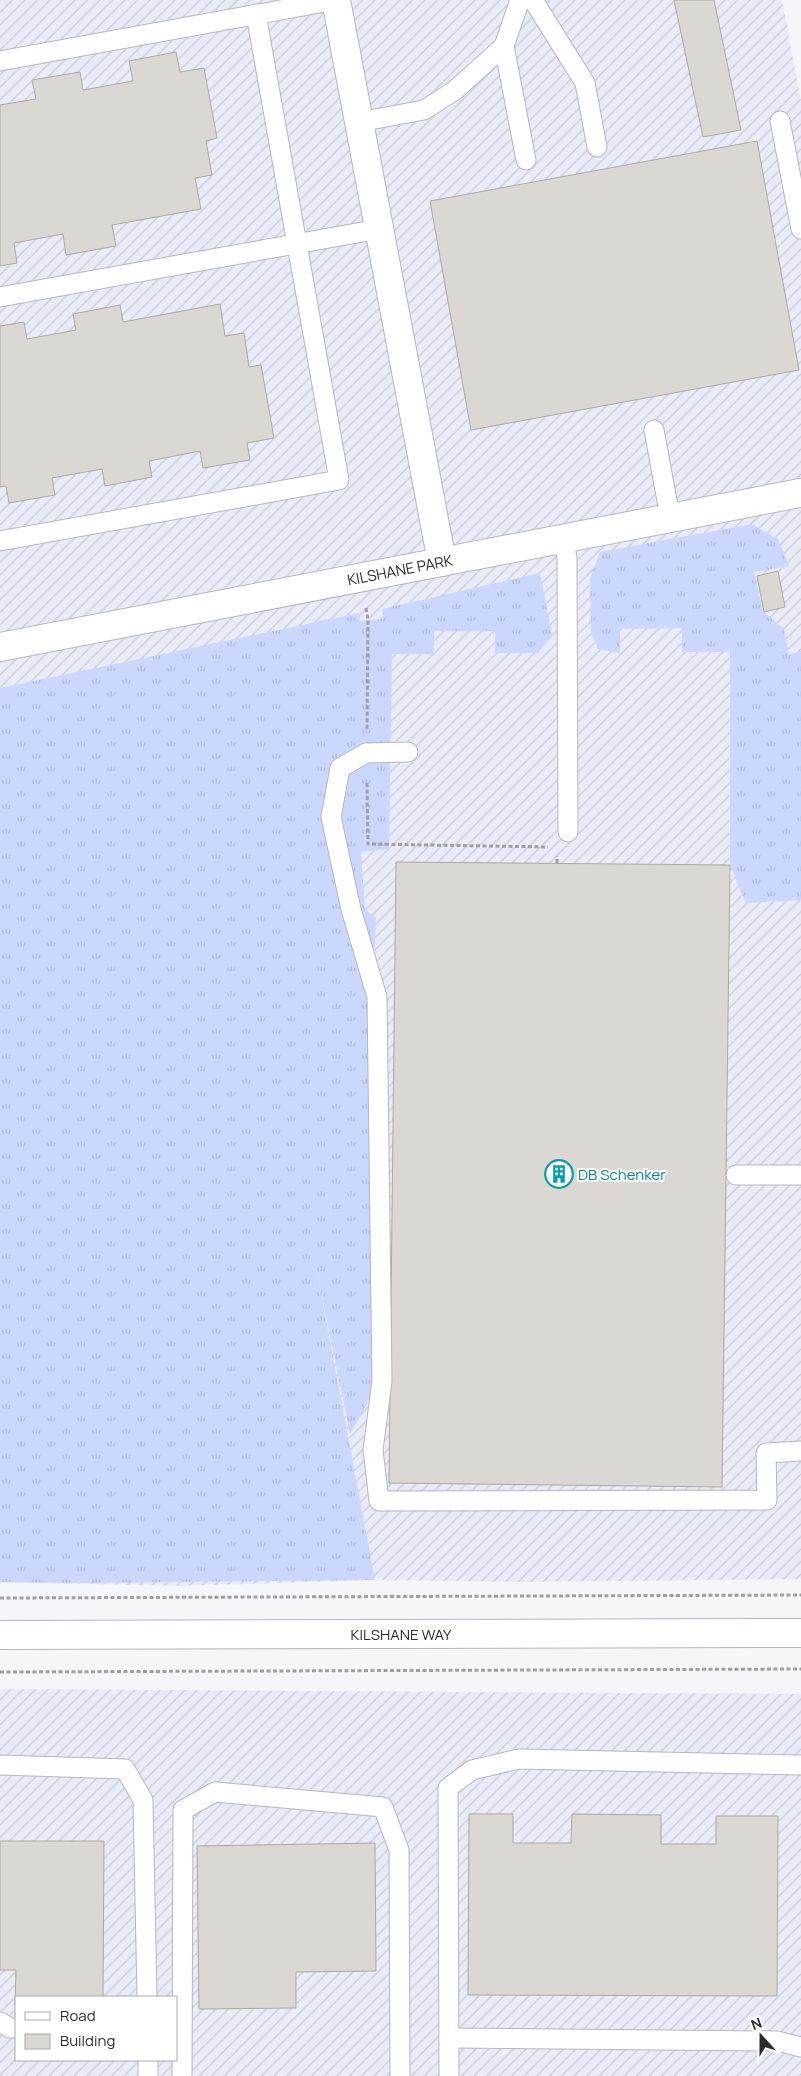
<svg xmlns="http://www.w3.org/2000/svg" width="801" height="2076" font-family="Manrope,sans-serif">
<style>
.industrial{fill:url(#industrial-furrows);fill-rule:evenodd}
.grass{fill:url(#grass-tufts)}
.building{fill:#dbd8d4;stroke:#aba8a5}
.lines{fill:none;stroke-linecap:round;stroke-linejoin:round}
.lane-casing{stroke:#b5b7bb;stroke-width:21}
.street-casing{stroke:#b5b7bb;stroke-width:30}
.secondary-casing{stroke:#b5b7bb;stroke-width:30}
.path{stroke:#9e9fa3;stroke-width:3;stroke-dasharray:4 2.5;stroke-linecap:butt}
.lane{stroke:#fff;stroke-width:19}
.street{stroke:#fff;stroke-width:28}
.secondary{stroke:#fff;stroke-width:28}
.labels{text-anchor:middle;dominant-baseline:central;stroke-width:4;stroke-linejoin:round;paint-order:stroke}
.street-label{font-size:15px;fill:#2b2b2d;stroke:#fff}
.culture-label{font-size:15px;fill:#0d838f;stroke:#fff;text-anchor:start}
</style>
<defs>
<pattern id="industrial-furrows" width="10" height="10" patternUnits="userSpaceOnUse" patternTransform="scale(1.25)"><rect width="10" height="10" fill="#e9ecf8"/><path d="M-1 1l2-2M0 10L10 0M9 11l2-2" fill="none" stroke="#c8cbd5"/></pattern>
<pattern id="grass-tufts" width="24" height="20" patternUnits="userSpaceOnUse" patternTransform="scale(1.25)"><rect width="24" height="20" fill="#ccd7fe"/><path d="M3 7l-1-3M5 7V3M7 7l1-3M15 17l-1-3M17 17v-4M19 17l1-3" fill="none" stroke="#afb9da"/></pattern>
</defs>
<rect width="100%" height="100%" fill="#f4f6fa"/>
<g class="industrial">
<path d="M0,0H782L801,101V1579L522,1582L375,1580L179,1586L0,1582Z"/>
<path d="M0,1689L801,1694V2076H0ZM16,1997H176V2060H16Z"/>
</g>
<g class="grass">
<path d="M752,524L778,539L789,566L754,572L763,611L784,629L789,655L801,651V900L746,903L730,865V652H682V628L620,629V653L598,649L591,632L590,579L600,552Z"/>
<path d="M540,573L552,634L538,653H495V631H434V654H392L389,849L361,852L365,909L376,918L370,1046L374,1391L350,1434L316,1267L375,1580L72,1583L0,1582V688L359,613L360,621L383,619L382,609Z"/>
</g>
<g class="building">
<path d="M674,0H714L741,130L703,137Z"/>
<path d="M176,52L180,72L204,68L217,138L206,141L212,175L195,178L201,209L112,225L116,246L66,255L63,234L14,243L17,263L0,266V105L36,99L32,80L80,72L83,90L133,81L129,61Z"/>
<path d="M757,141L799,370L471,430L430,201Z"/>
<path d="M220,304L225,336L244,333L249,367L261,365L274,438L247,443L250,460L203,468L200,451L149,461L152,477L105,486L102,469L52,478L55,495L9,503L6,486L0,487V326L24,322L27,339L76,330L73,314L120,305L123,322Z"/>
<path d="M778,571L785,607L764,612L757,576Z"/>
<path d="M396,862L730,865L722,1487L389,1483Z"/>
<path d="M469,1814H513V1843H571L572,1814L661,1815V1844H716V1816H778L777,1996L468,1995Z"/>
<path d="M0,1841H104L103,1997H16L15,2005L16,1970H0Z"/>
<path d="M375,1843L376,1971L296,1972V2008L199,2009L197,1846Z"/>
</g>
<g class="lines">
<defs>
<g id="lane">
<path d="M520,0L504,46L526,160"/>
<path d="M533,0L585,83L597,147"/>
<path d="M0,61L336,0"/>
<path d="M780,121L801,229"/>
<path d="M359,122L424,110L454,91L504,46"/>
<path d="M0,297L379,229"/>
<path d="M654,430L670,517"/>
<path d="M564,537L567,559L568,832"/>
<path d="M0,541L339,480L256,14"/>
<path d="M408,752L366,753L340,768L331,817L351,909L377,997L382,1381L373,1450L379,1501L767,1500L766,1453L801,1451"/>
<path d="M736,1175H801"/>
<path d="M0,1765L125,1769L143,1800L147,1997"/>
<path d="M0,2022L10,2028H16"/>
<path d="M449,2038L777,2041L801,2047"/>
<path d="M148,2060V2076"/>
<path d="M182,2076L183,1810L215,1792L383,1807L399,1850L400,2076"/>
<path d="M449,2076L448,1788L472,1770L519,1759L801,1765"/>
</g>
<g id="street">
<path d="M336,0L442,562"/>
<path d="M0,647L800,493"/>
</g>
<path id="secondary" d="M0,1635L801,1633"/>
</defs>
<use href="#lane" class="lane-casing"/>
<use href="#street" class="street-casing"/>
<use href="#secondary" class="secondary-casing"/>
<g class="path">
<path d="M366,608L368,620L367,729"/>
<path d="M367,783L368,844L548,847"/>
<path d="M557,863V856"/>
<path d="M0,1598L801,1595"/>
<path d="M0,1672L801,1669"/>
</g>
<use href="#lane" class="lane"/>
<use href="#street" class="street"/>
<use href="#secondary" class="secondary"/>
</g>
<defs>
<symbol id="building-ring" viewBox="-11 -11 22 22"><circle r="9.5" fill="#fff" stroke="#0f9aa8" stroke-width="1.5"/><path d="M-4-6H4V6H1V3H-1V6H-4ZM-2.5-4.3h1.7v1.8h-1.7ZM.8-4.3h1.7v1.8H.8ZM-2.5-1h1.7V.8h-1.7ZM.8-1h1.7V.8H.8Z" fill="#0f9aa8"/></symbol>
</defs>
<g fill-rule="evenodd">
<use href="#building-ring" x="543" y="1158" width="32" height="32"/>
</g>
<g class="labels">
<g class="street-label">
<text transform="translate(400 570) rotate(-11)">KILSHANE PARK</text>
<text x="401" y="1634">KILSHANE WAY</text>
</g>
<g class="culture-label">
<text x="578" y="1174">DB Schenker</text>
</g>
</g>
<rect x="15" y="1996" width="162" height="65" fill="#ffffff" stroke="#aaaaab"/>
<rect x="25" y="2012" width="25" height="8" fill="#ffffff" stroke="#aaaaab"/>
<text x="60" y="2021" font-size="15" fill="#2b2b2d">Road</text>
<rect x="25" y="2034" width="25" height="15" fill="#dbd8d4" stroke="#aaaaab"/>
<text x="60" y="2046" font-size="15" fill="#2b2b2d">Building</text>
<g transform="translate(761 2036) rotate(339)" stroke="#ffffff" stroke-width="4" paint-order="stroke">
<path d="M0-4L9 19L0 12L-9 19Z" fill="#2b2b2d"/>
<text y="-8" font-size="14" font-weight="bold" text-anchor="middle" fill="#2b2b2d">N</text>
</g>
</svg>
